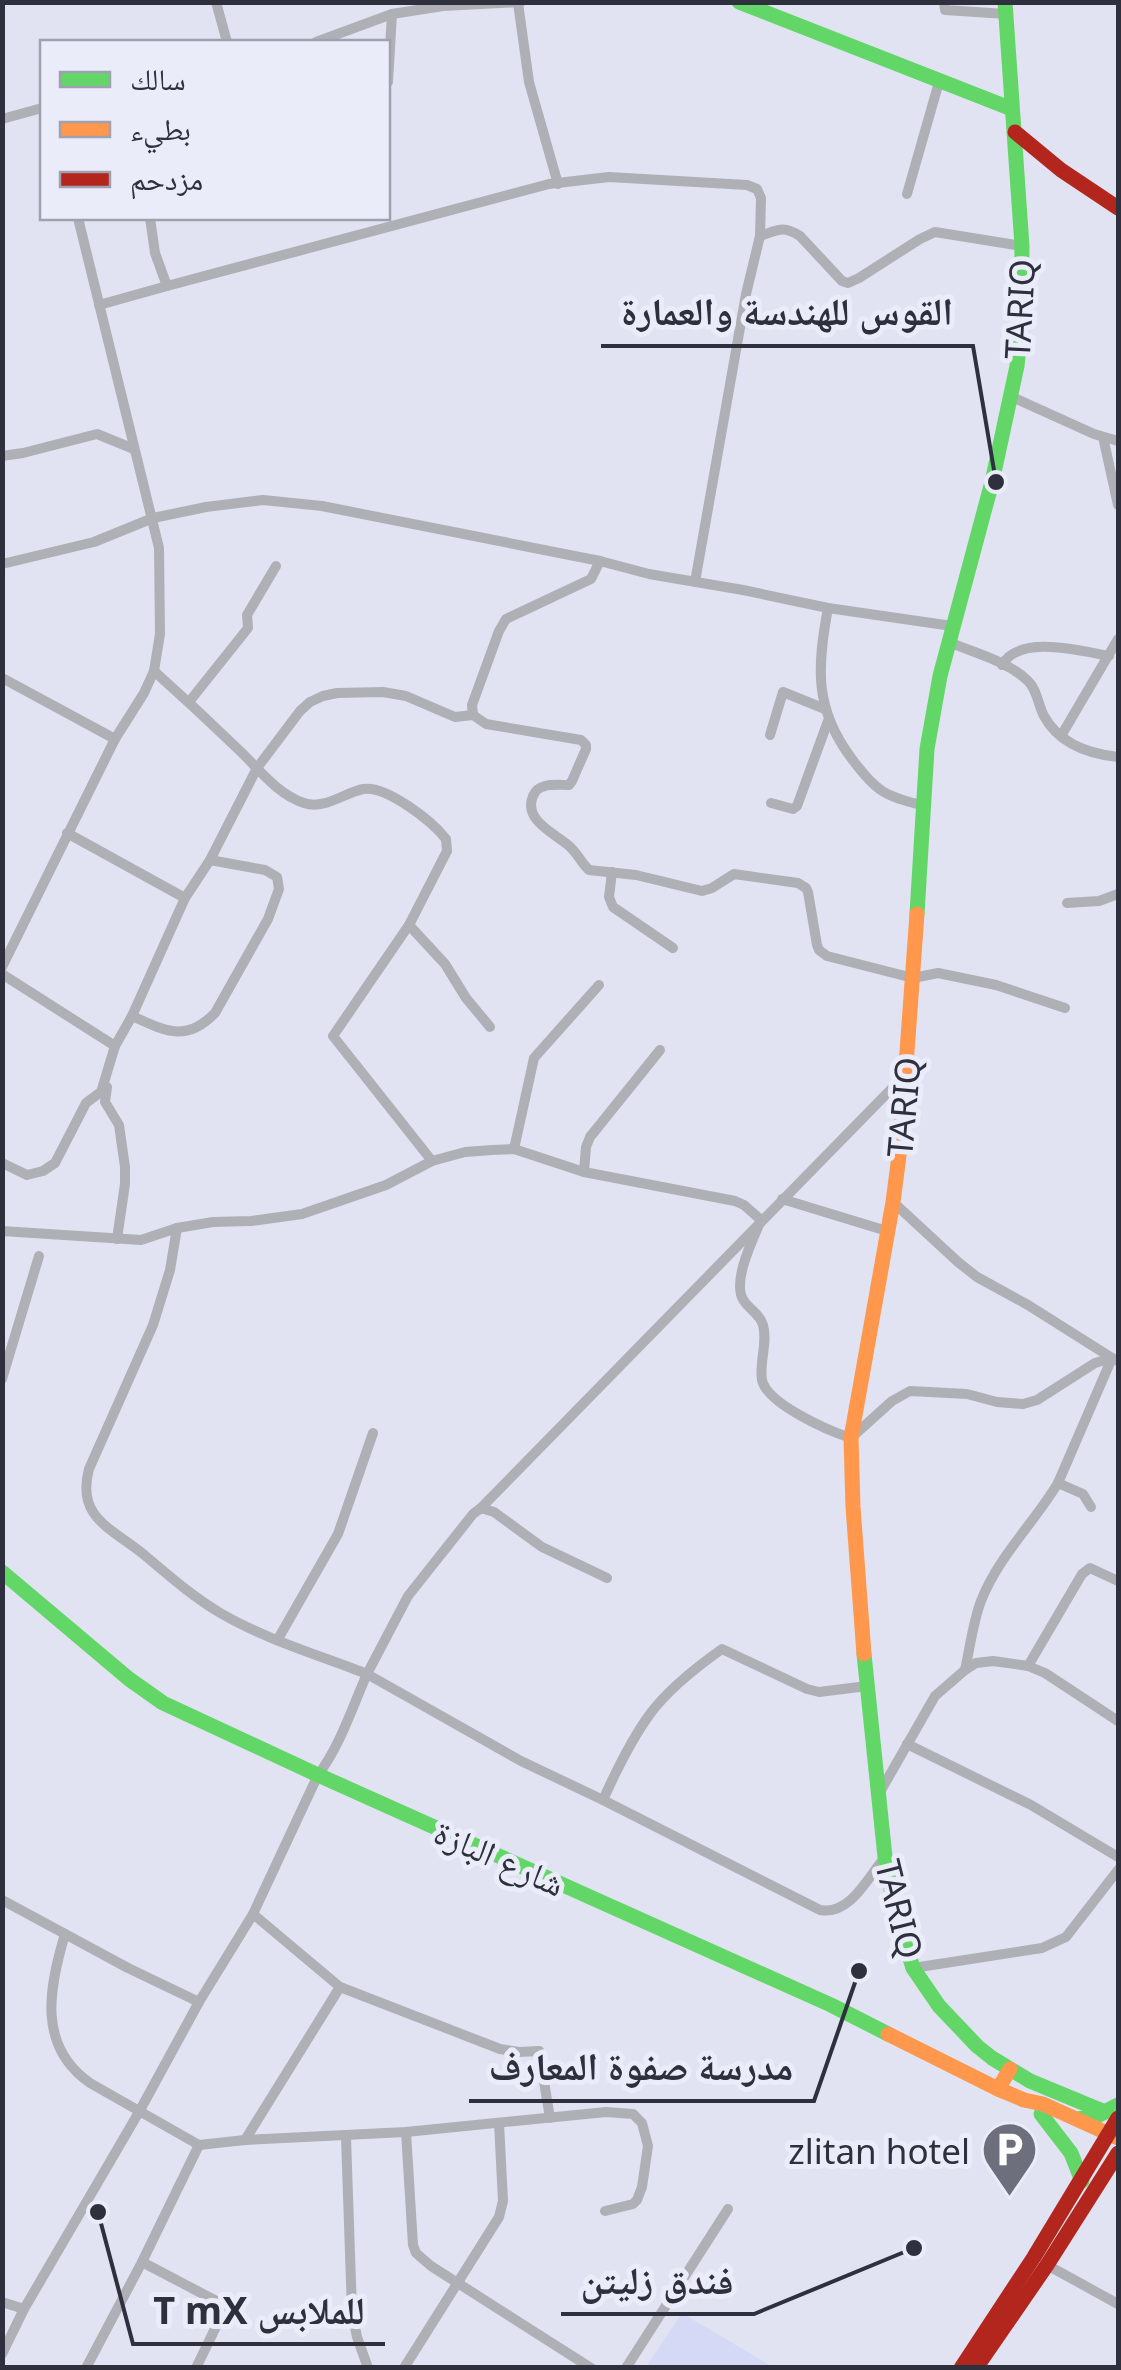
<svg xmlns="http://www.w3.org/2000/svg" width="1121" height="2370" font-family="'Noto Sans','Noto Naskh Arabic',sans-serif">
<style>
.built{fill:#d5d9f6}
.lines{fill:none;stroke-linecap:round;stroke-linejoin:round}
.street{stroke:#afb0b6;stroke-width:10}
.fast{stroke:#63d668;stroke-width:15}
.slow{stroke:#ff974d;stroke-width:15}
.jam{stroke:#b3261e;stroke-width:15}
.labels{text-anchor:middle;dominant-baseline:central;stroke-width:10;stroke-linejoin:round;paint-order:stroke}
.street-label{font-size:35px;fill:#2e303d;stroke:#eaecfa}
.poi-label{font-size:35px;fill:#2e303d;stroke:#eaecfa;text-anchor:end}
.leader{fill:none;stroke:#2e303d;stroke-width:4}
.callout-dot{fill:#2e303d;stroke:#eaecfa;stroke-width:4}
.callout-label{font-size:38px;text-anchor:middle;font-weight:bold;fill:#2e303d;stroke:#eaecfa;stroke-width:10;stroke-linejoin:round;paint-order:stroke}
</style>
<rect width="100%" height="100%" fill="#e1e3f2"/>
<path class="built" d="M682,2313L773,2367H646Z"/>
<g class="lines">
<g class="street">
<path d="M216,2L227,42"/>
<path d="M944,2L945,10L1006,14"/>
<path d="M518,3L529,82L558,184"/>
<path d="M316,42L392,14L443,6L521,2"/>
<path d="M388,82L392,14"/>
<path d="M2,119L42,108"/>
<path d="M907,194L939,82"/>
<path d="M150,218L155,253L167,286L549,184L609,177L747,185L757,189L761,198L760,236"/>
<path d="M99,305L167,286"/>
<path d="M1012,397L1094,434L1118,441"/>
<path d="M1103,437L1118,505"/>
<path d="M2,456L23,453L97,434L134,449"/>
<path d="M2,564L94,542L153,518L206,507L263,500L322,506L600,561L649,574L743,590L828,608L952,626"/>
<path d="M695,582L746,294L760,236C778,230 783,225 800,236L842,281L848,283L859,278L920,239L935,232L1022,246"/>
<path d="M828,608C817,667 814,709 852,759C875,790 885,797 922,805"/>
<path d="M949,642C974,653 1008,661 1028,681C1037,689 1038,705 1044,716C1059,744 1090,754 1118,757"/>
<path d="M1002,665C1019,634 1081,651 1109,656"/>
<path d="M154,671C183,697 211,723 239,750C259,769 277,794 304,803C324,810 344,793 363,789C386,785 432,821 446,839L447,851L409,925L333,1036L432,1161"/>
<path d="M2,678L115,739L144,693L154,671L160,634L159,548L78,218"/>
<path d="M189,702L248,628L247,615L276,566"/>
<path d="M473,715L472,705L499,631L506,619L591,579L600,561"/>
<path d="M770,735L783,692L825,709"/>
<path d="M1061,736L1118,639"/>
<path d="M771,803L793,809L797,806L828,721"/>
<path d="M67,833L185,898"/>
<path d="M612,872L609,897L613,907L673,948"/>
<path d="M1067,903L1099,901L1118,894"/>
<path d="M409,925L445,964L466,998L490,1027"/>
<path d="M2,967L115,739"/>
<path d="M2,974L115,1046"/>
<path d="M132,1016C165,1031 186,1043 215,1013L268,919L279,889L277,877L265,870L210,860"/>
<path d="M514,1149L534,1058L599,985"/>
<path d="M2,1163L27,1175L43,1171L55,1163L86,1103L106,1088"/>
<path d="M584,1172L586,1147L590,1137L660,1050"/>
<path d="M782,1199L887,1231"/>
<path d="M893,1202L958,1262L977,1277L1028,1305L1112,1358L1058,1483"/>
<path d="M2,1231L141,1240L177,1228L213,1222L251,1221L302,1214L386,1185L432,1161L465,1152L492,1150L514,1149L584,1172L735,1201L744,1205L761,1220C753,1239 731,1283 744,1301C750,1310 760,1314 763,1325C768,1343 759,1362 762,1380C767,1404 829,1431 851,1438L892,1401L910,1391L967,1394L997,1402L1023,1404L1037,1400L1095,1363L1112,1358L1118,1361"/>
<path d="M117,1239L125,1184V1167L119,1125L105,1102L107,1087L102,1089L115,1046L132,1016L185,898L210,860L257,768L300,711L310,702L323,696L337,693L383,692L406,696L455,717L473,715L486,724L581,740L586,745V749L572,781L569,785C561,785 552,784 545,786C538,788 536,790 533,796C523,820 554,833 568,845C577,852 581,863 589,870L636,875L702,891L712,888L734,874L798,883L806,888L808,892L817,945L819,950L827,956L913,978L938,973L996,985L1065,1008"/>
<path d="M2,1379L39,1256"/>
<path d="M481,1508L906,1074"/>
<path d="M607,1578L542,1547L494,1512L481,1508L473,1514L408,1596L367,1674L521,1761L603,1800L820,1910C850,1916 868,1877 885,1857"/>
<path d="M278,1639L338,1534L373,1433"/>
<path d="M1028,1666L1082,1574L1090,1568L1118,1581"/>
<path d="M965,1670C970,1647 973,1622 981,1601C998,1557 1034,1523 1058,1483L1083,1494L1091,1507"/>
<path d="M907,1744L1031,1805L1118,1857"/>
<path d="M880,1792L935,1696L965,1670L976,1663L993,1661L1028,1666L1045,1673L1118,1721"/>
<path d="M603,1800C616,1771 631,1740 650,1714C667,1691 698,1666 722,1649L807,1689L819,1692L867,1686"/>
<path d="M2,1900L128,1968L199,2002"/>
<path d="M253,1914L340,1987L500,2049L519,2052L539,2051L550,2118"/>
<path d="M65,1934C49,1988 37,2046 90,2083L199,2145L245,2140L406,2132L606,2112L633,2114L642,2123L648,2146L642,2187L637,2200L633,2204L605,2211"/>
<path d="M913,1968L1042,1948L1066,1937L1118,1870"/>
<path d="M406,2132L413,2245L416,2253L431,2266L591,2368"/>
<path d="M346,2137L352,2312L357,2337L368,2368"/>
<path d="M245,2140L340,1987"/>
<path d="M142,2262L226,2306L196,2368"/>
<path d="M1047,2265L1118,2304"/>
<path d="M2,2302L24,2309"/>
<path d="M2,2354L24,2309L139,2112L199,2002L253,1914L318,1775C340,1746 352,1708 367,1674C319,1655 267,1640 222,1614C193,1597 168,1575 142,1553C111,1528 76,1517 89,1469L153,1325L170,1270L177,1228"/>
<path d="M86,2368L142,2262L199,2145"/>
<path d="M404,2368L499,2217L503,2201L499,2123"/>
<path d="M626,2368L728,2209"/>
</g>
<g class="fast">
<path d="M739,2L1012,109"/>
<path d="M917,914L927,749L940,676L992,482L1017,366L1021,329L1022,246L1005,2"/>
<path d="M2,1572L129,1679L163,1703L318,1775L831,2005L888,2034"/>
<path d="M864,1654L885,1857L894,1906L913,1968L939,2006L977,2046L992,2058L1030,2081L1105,2112"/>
<path d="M1041,2114L1071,2153L1082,2181"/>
<path d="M1078,2119L1097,2116L1118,2105"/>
</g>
<g class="slow">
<path d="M864,1654L853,1507L851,1438L893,1202L900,1148L917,914"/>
<path d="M888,2034L998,2089L1024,2100L1043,2104L1118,2138"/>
<path d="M998,2089L1010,2069"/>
</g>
<g class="jam">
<path d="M1015,132L1061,170L1118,208"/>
<path d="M961,2368L1034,2257L1118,2118"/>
<path d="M976,2368L1047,2265L1118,2153"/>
</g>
</g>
<defs>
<symbol id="parking-pin" viewBox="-11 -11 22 30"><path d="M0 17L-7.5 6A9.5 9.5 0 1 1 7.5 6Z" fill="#6d6f7c" stroke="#eaecfa"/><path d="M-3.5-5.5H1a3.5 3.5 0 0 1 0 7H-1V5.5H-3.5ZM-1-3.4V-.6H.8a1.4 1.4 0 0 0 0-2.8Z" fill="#fff"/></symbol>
</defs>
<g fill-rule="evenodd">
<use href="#parking-pin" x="978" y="2118" width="63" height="86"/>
</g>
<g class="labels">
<g class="street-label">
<text transform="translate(1019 309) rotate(-87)">TARIQ</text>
<text transform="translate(903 1107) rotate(-85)">TARIQ</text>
<text transform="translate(500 1857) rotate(24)">شارع البازة</text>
<text transform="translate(900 1909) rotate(76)">TARIQ</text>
</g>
<g class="poi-label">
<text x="970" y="2150">zlitan hotel</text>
</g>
</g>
<path class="leader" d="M996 482L973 346H601M859 1971L814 2101H469M914 2248L754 2314H561M98 2212L133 2344H385"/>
<g class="callout-dot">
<circle cx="996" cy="482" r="10"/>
<circle cx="859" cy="1971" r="10"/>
<circle cx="914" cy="2248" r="10"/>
<circle cx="98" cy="2212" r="10"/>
</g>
<g class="callout-label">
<text x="787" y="325">القوس للهندسة والعمارة</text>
<text x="641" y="2080">مدرسة صفوة المعارف</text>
<text x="657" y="2294">فندق زليتن</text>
<text x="259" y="2324">T mX للملابس</text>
</g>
<rect width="1121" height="2370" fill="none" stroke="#2e303d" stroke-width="10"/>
<rect x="40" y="40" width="350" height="180" fill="#eaecfa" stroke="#9fa1ae" stroke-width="2.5"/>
<rect x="60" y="72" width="50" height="15" fill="#63d668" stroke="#9fa1ae" stroke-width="2.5"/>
<text x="130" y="90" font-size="30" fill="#2e303d">سالك</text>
<rect x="60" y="122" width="50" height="15" fill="#ff974d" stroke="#9fa1ae" stroke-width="2.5"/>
<text x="130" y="140" font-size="30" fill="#2e303d">بطيء</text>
<rect x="60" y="172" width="50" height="15" fill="#b3261e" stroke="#9fa1ae" stroke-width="2.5"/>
<text x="130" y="190" font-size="30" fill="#2e303d">مزدحم</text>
</svg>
